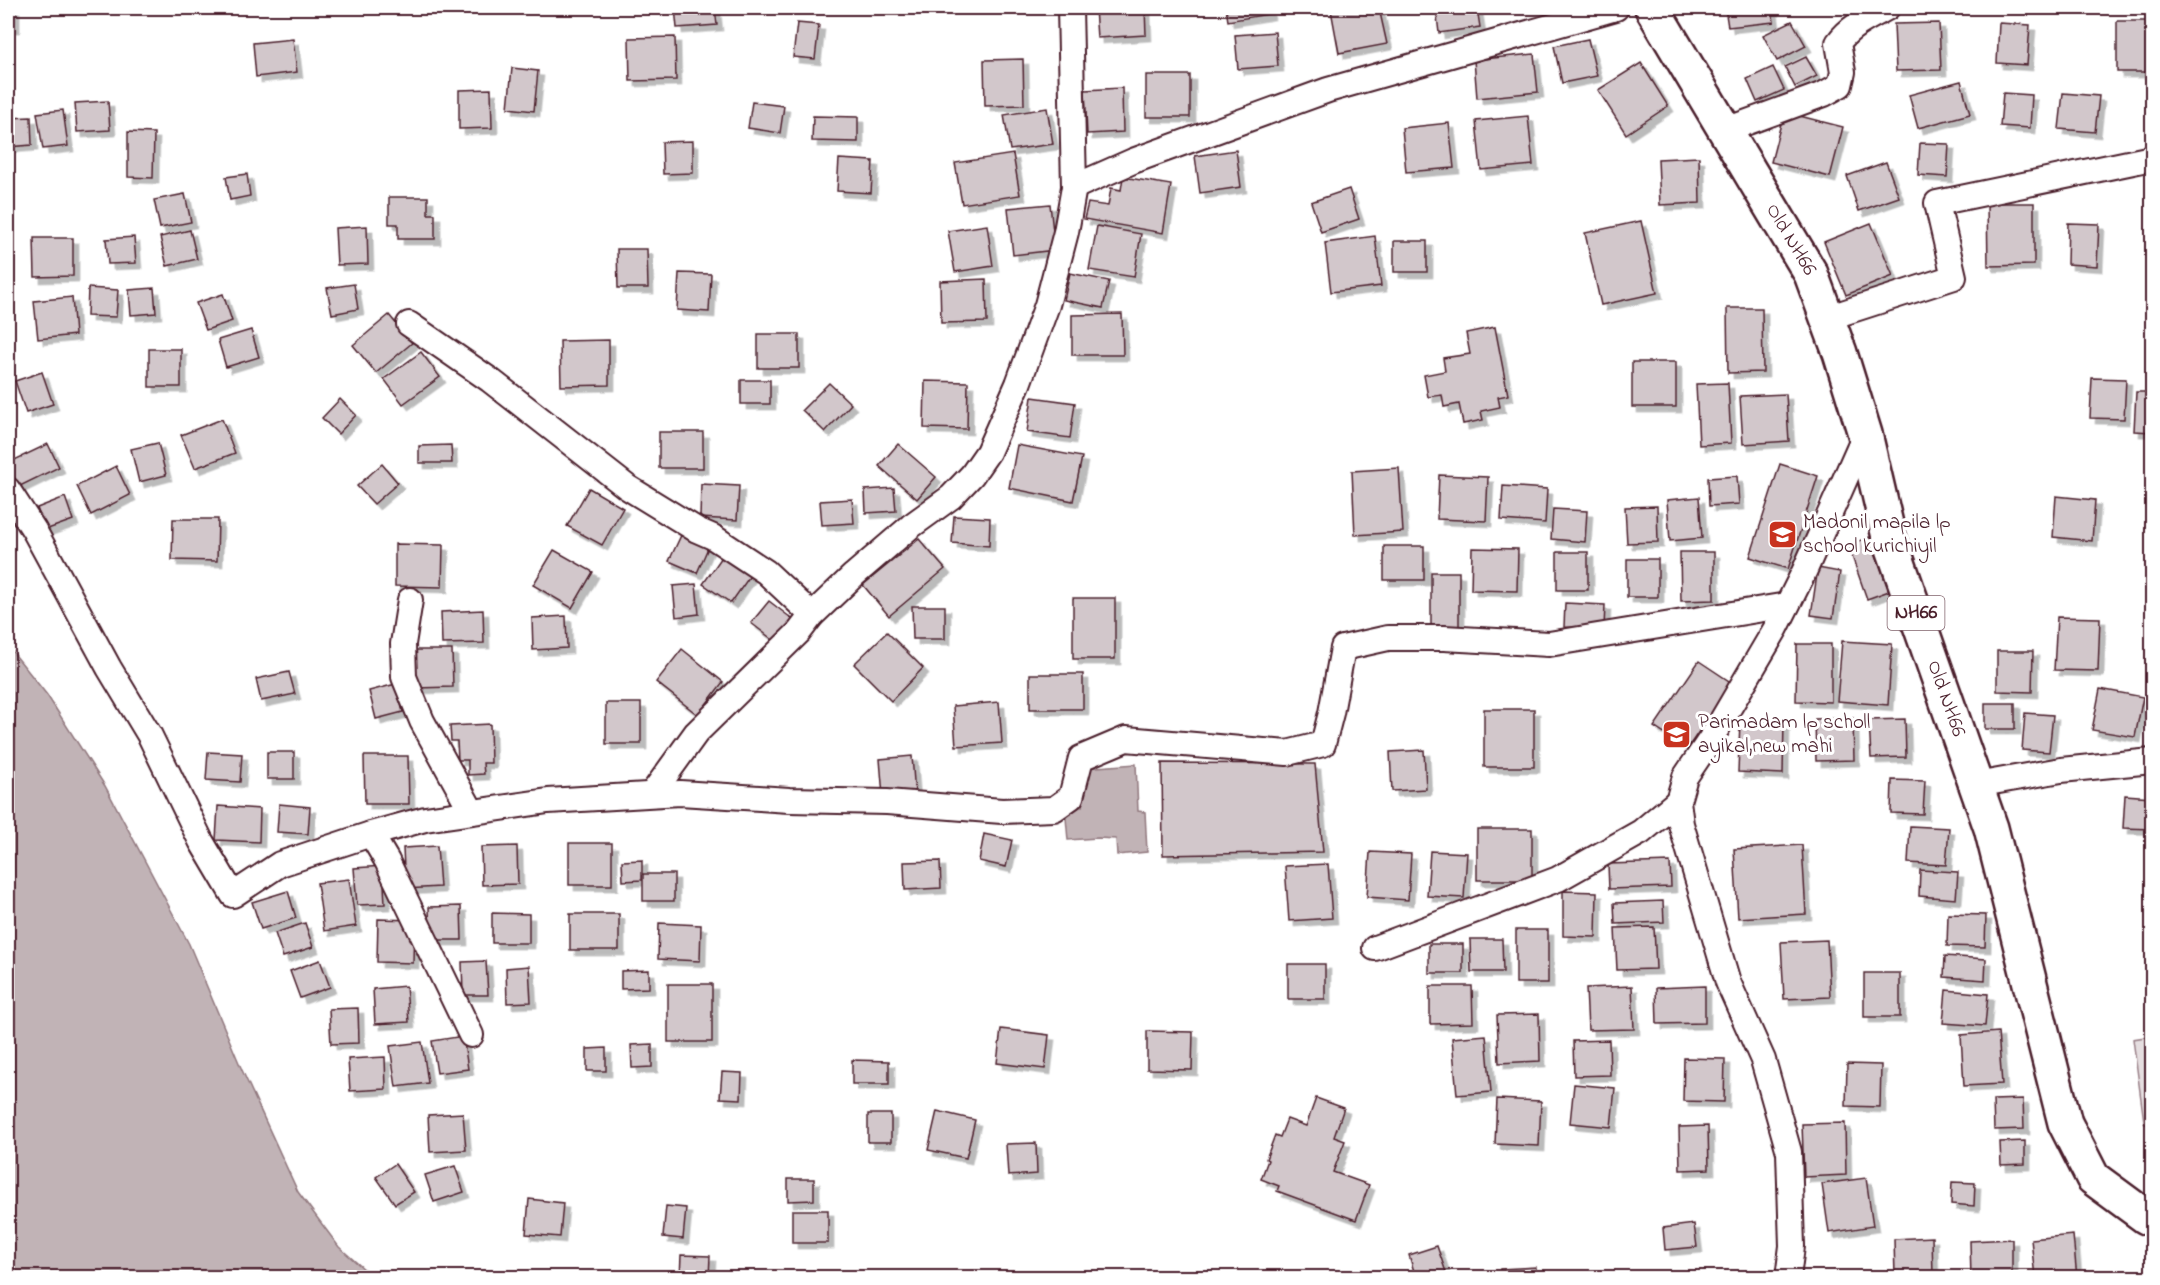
<svg xmlns="http://www.w3.org/2000/svg" width="2160" height="1285" font-family="'Indie Flower',sans-serif">
<style>
.green{fill:#e5dee0;stroke:#987e86;stroke-width:1.5}
.water{fill:#c1b3b6;stroke:#91787e;stroke-width:1.5}
.building{fill:#d2c7cb;stroke:#4a1f2b;stroke-width:1.5;filter:url(#shadow)}
.lines{fill:none;stroke-linecap:round;stroke-linejoin:round}
.street-casing{stroke:#4a1f2b;stroke-width:28}
.primary-casing{stroke:#4a1f2b;stroke-width:38}
.street{stroke:#fff;stroke-width:24}
.primary{stroke:#fff;stroke-width:33}
.labels{text-anchor:middle;dominant-baseline:central;stroke-width:6;stroke-linejoin:round;paint-order:stroke}
.shield{fill:#fff;stroke:#80626b;stroke-width:1.5}
.shield-label{font-size:20px;font-weight:bold;fill:#4a1f2b}
.street-label{font-size:21px;fill:#4a1f2b;stroke:#fff}
.poi-label{font-size:21px;fill:#4a1f2b;stroke:#fff;text-anchor:start}
</style>
<defs>
<filter id="shadow"><feDropShadow dx="5.5" dy="5.5" stdDeviation="0" flood-color="#0004"/></filter>
</defs>
<rect width="100%" height="100%" fill="#fff"/>
<filter id="ink" filterUnits="userSpaceOnUse"><feTurbulence type="fractalNoise" baseFrequency=".0167" numOctaves="2"/><feDisplacementMap in="SourceGraphic" scale="12" xChannelSelector="R" yChannelSelector="G"/><feConvolveMatrix kernelMatrix="1 2 1 2 8 2 1 2 1" color-interpolation-filters="sRGB"/></filter>
<g filter="url(#ink)">
<path class="green" d="M2152,1036V1131L2144,1122L2133,1039Z"/>
<g class="water">
<path d="M8,646L47,695L105,786L189,944L242,1070L298,1192L339,1247L373,1277H8Z"/>
<path d="M1136,764L1138,811L1145,812L1147,852L1117,855L1116,839L1098,838L1068,840L1065,807H1082L1084,768Z"/>
</g>
<g class="building">
<rect x="8" y="8" width="6" height="19"/>
<path d="M675,8H715L717,25L677,28Z"/>
<path d="M1095,8H1145L1146,35L1097,38Z"/>
<path d="M1226,8H1268L1269,14L1228,21Z"/>
<path d="M1345,8H1379L1387,44L1339,53L1331,10Z"/>
<path d="M1436,8H1477L1480,27L1439,33Z"/>
<path d="M1725,8H1772L1774,22L1728,27Z"/>
<path d="M1792,21L1806,46L1777,61L1763,35Z"/>
<rect x="2117" y="21" width="35" height="51"/>
<path d="M797,23L819,25L815,59L793,57Z"/>
<path d="M1939,23L1941,70L1896,71L1894,24Z"/>
<path d="M1999,23L2030,25L2027,65L1997,63Z"/>
<path d="M1275,32L1278,66L1238,69L1235,35Z"/>
<path d="M675,37L676,80L630,81L629,38Z"/>
<path d="M293,39L297,72L256,77L253,43Z"/>
<path d="M1588,39L1597,76L1562,83L1554,46Z"/>
<path d="M1534,54L1538,92L1477,98L1474,60Z"/>
<path d="M1806,57L1817,76L1795,87L1785,67Z"/>
<path d="M1023,59L1024,105L985,106L984,60Z"/>
<path d="M1641,63L1668,106L1626,134L1598,90Z"/>
<path d="M1773,67L1784,90L1757,102L1747,79Z"/>
<path d="M512,68L538,71L534,111L508,108Z"/>
<rect x="1146" y="75" width="44" height="42"/>
<path d="M1961,81L1970,114L1918,128L1909,95Z"/>
<path d="M1122,88L1123,132L1087,134L1085,90Z"/>
<path d="M491,89L492,128L459,129V90Z"/>
<path d="M2003,93L2032,95L2030,128L2000,126Z"/>
<path d="M2063,93L2099,96L2095,132L2059,129Z"/>
<path d="M108,101L110,130L77,132L75,103Z"/>
<path d="M752,102L784,106L780,133L748,128Z"/>
<path d="M1047,108L1053,144L1010,150L1004,115Z"/>
<path d="M63,110L68,146L43,149L37,113Z"/>
<path d="M1784,112L1843,127L1830,177L1771,162Z"/>
<path d="M813,116L858,117V142L812,141Z"/>
<path d="M1528,116L1533,165L1481,170L1476,121Z"/>
<path d="M31,117L32,145L8,147V118Z"/>
<path d="M1449,123L1454,168L1406,172L1402,128Z"/>
<path d="M128,132L154,133L153,178L128,177Z"/>
<path d="M693,141V173L663,174L662,142Z"/>
<path d="M1920,143L1949,144L1947,177L1918,175Z"/>
<path d="M1236,150L1241,187L1200,193L1195,156Z"/>
<path d="M1013,154L1020,195L962,204L955,163Z"/>
<path d="M1699,157L1700,203L1660,205L1658,159Z"/>
<path d="M839,159L873,161L871,193L837,191Z"/>
<path d="M1886,162L1899,197L1859,211L1847,176Z"/>
<path d="M247,174L250,196L230,200L226,177Z"/>
<path d="M1123,177L1171,185L1163,233L1084,219L1088,203L1108,206L1111,188L1121,190Z"/>
<path d="M1349,189L1359,219L1321,232L1311,202Z"/>
<path d="M185,194L191,222L160,228L154,200Z"/>
<path d="M389,197H428V214H435V239H398V224H389Z"/>
<path d="M1987,203H2034V265L1988,266Z"/>
<path d="M1050,204L1055,250L1013,255L1008,208Z"/>
<path d="M1641,221L1657,293L1601,305L1585,233Z"/>
<path d="M1871,223L1893,276L1846,295L1824,242Z"/>
<path d="M2068,223L2099,224L2097,266L2067,264Z"/>
<path d="M987,225L993,266L955,272L948,231Z"/>
<path d="M367,226L368,264L337,265L335,228Z"/>
<path d="M1097,226L1141,234L1134,277L1089,270Z"/>
<path d="M190,230L197,259L167,266L160,237Z"/>
<path d="M1375,236L1381,286L1331,292L1325,243Z"/>
<path d="M134,237L136,263L108,264L106,239Z"/>
<path d="M34,238H73V276L35,277Z"/>
<rect x="1394" y="241" width="33" height="31"/>
<path d="M617,249H647L648,288H618Z"/>
<path d="M679,273L711,274L709,312L677,310Z"/>
<path d="M1070,273L1109,281L1103,308L1064,300Z"/>
<path d="M986,279L987,322L941,323L940,281Z"/>
<path d="M354,284L358,309L332,314L327,288Z"/>
<path d="M88,288L118,290L116,317L87,316Z"/>
<path d="M154,288L156,313L131,315L129,290Z"/>
<path d="M223,294L232,321L206,330L196,303Z"/>
<path d="M72,297L75,335L38,339L34,301Z"/>
<path d="M1727,308H1762L1763,372L1728,373Z"/>
<path d="M1122,314L1123,355H1072V315Z"/>
<path d="M389,315L412,343L376,373L353,345Z"/>
<path d="M1495,327L1508,395L1498,397L1500,407L1481,411L1483,420L1463,424L1459,404L1444,407L1442,395L1428,397L1424,375L1445,371L1443,358L1470,354L1466,333Z"/>
<path d="M251,330L259,357L226,367L218,340Z"/>
<rect x="758" y="334" width="41" height="34"/>
<path d="M609,340V385L561,386L560,341Z"/>
<rect x="149" y="349" width="32" height="38"/>
<path d="M421,352L440,377L403,404L384,379Z"/>
<rect x="1632" y="362" width="44" height="45"/>
<path d="M42,372L53,404L26,413L15,381Z"/>
<path d="M2092,378L2126,379L2124,419L2090,418Z"/>
<rect x="741" y="380" width="29" height="24"/>
<path d="M925,381L968,382L967,429L924,428Z"/>
<path d="M829,383L851,404L825,432L802,410Z"/>
<path d="M1728,383L1731,443L1699,445L1696,384Z"/>
<path d="M2136,392H2152V432L2134,431Z"/>
<path d="M1786,394L1789,441L1743,444L1740,396Z"/>
<path d="M1032,397L1075,403L1070,438L1027,432Z"/>
<path d="M340,399L356,415L338,434L322,418Z"/>
<path d="M222,419L235,453L195,468L181,435Z"/>
<rect x="659" y="432" width="44" height="36"/>
<path d="M158,443L166,475L139,482L131,449Z"/>
<path d="M48,444L59,467L18,487L8,463Z"/>
<path d="M898,444L936,477L917,499L879,466Z"/>
<path d="M451,445L452,463H419V446Z"/>
<path d="M1017,445L1082,457L1073,501L1009,488Z"/>
<path d="M382,464L398,483L374,504L357,486Z"/>
<path d="M1780,464L1818,476L1788,569L1750,557Z"/>
<path d="M116,466L130,495L91,515L77,486Z"/>
<path d="M1399,468L1403,532L1355,535L1352,471Z"/>
<path d="M1439,475L1488,477L1486,521L1437,519Z"/>
<path d="M1737,476L1739,504L1709,506L1708,478Z"/>
<path d="M701,484L739,486L737,520L700,518Z"/>
<path d="M1503,486L1547,489L1545,523L1501,520Z"/>
<path d="M589,488L623,508L602,545L567,526Z"/>
<path d="M894,488L896,511L866,513L865,490Z"/>
<path d="M2056,496L2095,500L2092,541L2053,537Z"/>
<path d="M65,497L73,520L45,530L37,508Z"/>
<path d="M1699,497L1702,538L1670,541L1667,500Z"/>
<path d="M852,499L854,523L822,525L820,501Z"/>
<path d="M1657,506L1658,542L1627,543L1625,507Z"/>
<path d="M1553,509L1587,511L1585,542L1551,539Z"/>
<path d="M954,516L990,518L989,546L952,543Z"/>
<path d="M173,519H218L217,561L172,560Z"/>
<path d="M684,529L711,541L697,573L669,561Z"/>
<path d="M1870,537L1889,591L1867,599L1848,545Z"/>
<path d="M919,539L945,569L889,616L863,585Z"/>
<path d="M395,544L443,545L442,587L395,586Z"/>
<rect x="1384" y="546" width="40" height="34"/>
<path d="M1472,548L1518,549L1517,591L1471,590Z"/>
<path d="M554,550L593,572L572,608L533,585Z"/>
<rect x="1557" y="552" width="31" height="38"/>
<path d="M1680,552H1714V600L1681,601Z"/>
<path d="M724,554L752,573L731,603L703,584Z"/>
<rect x="1627" y="559" width="31" height="38"/>
<path d="M1818,568L1840,572L1833,618L1811,615Z"/>
<rect x="1431" y="572" width="28" height="54"/>
<path d="M696,584L699,614L676,617L673,586Z"/>
<rect x="1073" y="598" width="42" height="61"/>
<path d="M769,601L795,621L777,643L751,623Z"/>
<path d="M1565,603L1605,605L1604,628L1564,627Z"/>
<path d="M912,606H945V639H913Z"/>
<path d="M483,610L484,643L442,644L441,612Z"/>
<path d="M566,616L567,648L533,650L532,618Z"/>
<path d="M2057,617L2100,618L2098,671L2054,670Z"/>
<path d="M887,632L923,668L891,701L854,664Z"/>
<path d="M2151,634H2152V671L2147,670Z"/>
<path d="M1842,641L1892,644L1888,705L1837,701Z"/>
<path d="M1797,644H1831V702L1796,701Z"/>
<path d="M682,649L723,682L698,715L656,682Z"/>
<path d="M415,650H452L453,687L416,688Z"/>
<path d="M1997,651H2033L2032,692L1997,691Z"/>
<path d="M1699,661L1732,683L1687,749L1654,727Z"/>
<path d="M289,672L295,694L261,701L256,679Z"/>
<rect x="1030" y="674" width="53" height="35"/>
<path d="M396,684L403,712L376,719L369,691Z"/>
<path d="M2100,689L2143,697L2135,737L2092,730Z"/>
<path d="M999,702L1002,743L956,746L953,706Z"/>
<rect x="606" y="703" width="35" height="41"/>
<rect x="1985" y="703" width="30" height="26"/>
<rect x="1484" y="709" width="50" height="58"/>
<path d="M2025,713L2053,715L2049,752L2022,750Z"/>
<path d="M1853,718L1854,760L1816,761L1815,719Z"/>
<path d="M1905,719L1906,757L1871,758L1869,720Z"/>
<path d="M1740,721L1784,722L1783,774L1738,772Z"/>
<path d="M490,724L491,763H483L484,774L468,775V760H458L457,741H451L450,726Z"/>
<path d="M1424,750L1426,789L1392,791L1390,752Z"/>
<path d="M208,752L242,754L240,782L206,780Z"/>
<rect x="267" y="752" width="27" height="27"/>
<path d="M364,756H408L409,804H365Z"/>
<path d="M912,756L915,794L883,796L880,759Z"/>
<path d="M1162,763L1315,764L1323,852L1163,855Z"/>
<path d="M1892,780L1925,781L1923,814L1891,813Z"/>
<path d="M2125,795L2152,797V829L2123,828Z"/>
<path d="M279,804L310,807L308,834L277,832Z"/>
<path d="M218,806L260,809L259,842L216,840Z"/>
<path d="M1910,826L1949,828L1946,865L1908,863Z"/>
<rect x="1477" y="829" width="55" height="51"/>
<path d="M984,834L1012,840L1006,867L979,861Z"/>
<rect x="569" y="843" width="43" height="42"/>
<path d="M1802,845L1806,914L1738,918L1734,849Z"/>
<path d="M437,846L440,887L405,889L403,848Z"/>
<path d="M517,846L518,884L482,885L481,847Z"/>
<path d="M1430,851L1467,853L1464,898L1427,896Z"/>
<path d="M1370,852L1411,854L1408,900L1367,897Z"/>
<path d="M642,860V880L623,881L622,861Z"/>
<path d="M940,861L941,888L905,890L904,862Z"/>
<path d="M1670,862L1671,887L1609,889L1608,864Z"/>
<path d="M1328,864L1332,918L1289,921L1285,866Z"/>
<path d="M383,866L385,904L357,905L354,868Z"/>
<path d="M1920,870L1958,872L1956,899L1919,896Z"/>
<rect x="643" y="874" width="31" height="27"/>
<path d="M349,879L356,926L324,931L317,883Z"/>
<path d="M288,891L296,918L261,929L252,902Z"/>
<path d="M1563,891L1597,892L1596,937L1563,936Z"/>
<path d="M1663,901L1664,922L1615,924L1614,903Z"/>
<path d="M461,906L462,940H430L429,907Z"/>
<path d="M492,913L529,914V943H492Z"/>
<rect x="570" y="914" width="49" height="36"/>
<path d="M1948,914L1986,915L1985,947L1947,946Z"/>
<path d="M378,919L414,920L413,963L377,962Z"/>
<path d="M305,923L313,947L283,957L275,933Z"/>
<path d="M659,923L701,925L700,961L658,959Z"/>
<path d="M1654,927L1656,969L1617,970L1615,928Z"/>
<rect x="1516" y="930" width="32" height="53"/>
<path d="M1470,939H1502L1503,972H1471Z"/>
<path d="M1827,940L1830,997L1784,999L1781,942Z"/>
<rect x="1429" y="944" width="34" height="29"/>
<path d="M1945,956L1986,959L1985,980L1944,977Z"/>
<path d="M320,960L330,987L300,998L290,971Z"/>
<path d="M486,961L488,995H463L462,962Z"/>
<rect x="1288" y="964" width="37" height="35"/>
<path d="M529,966L531,1002L507,1003L506,968Z"/>
<path d="M649,970V988L621,989V971Z"/>
<rect x="1864" y="973" width="36" height="44"/>
<rect x="668" y="984" width="44" height="58"/>
<path d="M406,986L409,1022L375,1024L373,989Z"/>
<path d="M1430,986H1472L1473,1023L1430,1024Z"/>
<path d="M1632,986L1634,1029L1588,1030L1586,988Z"/>
<path d="M1705,986V1023L1657,1024L1656,988Z"/>
<path d="M1946,990L1988,994L1985,1026L1943,1023Z"/>
<path d="M358,1008L359,1043L331,1044L329,1009Z"/>
<path d="M1539,1014L1540,1061L1499,1063L1497,1015Z"/>
<path d="M1001,1029L1049,1035L1045,1069L997,1063Z"/>
<path d="M1147,1031L1193,1032L1192,1070L1147,1069Z"/>
<path d="M1998,1032L2002,1084L1964,1086L1961,1035Z"/>
<path d="M1486,1035L1491,1092L1457,1095L1452,1038Z"/>
<path d="M463,1036L468,1069L437,1073L432,1041Z"/>
<path d="M1609,1040L1610,1075L1574,1076L1573,1041Z"/>
<path d="M422,1042L428,1083L396,1087L390,1046Z"/>
<path d="M652,1044V1067L632,1068L631,1045Z"/>
<path d="M606,1048V1071H587V1049Z"/>
<path d="M385,1057L386,1089L350,1091L348,1059Z"/>
<path d="M1684,1058L1725,1059L1724,1102L1683,1101Z"/>
<path d="M852,1060L889,1061V1084H852Z"/>
<path d="M1847,1064L1881,1065L1880,1107L1846,1106Z"/>
<path d="M722,1072L742,1073L741,1099L720,1098Z"/>
<path d="M1574,1084L1615,1088L1611,1127L1570,1123Z"/>
<path d="M1316,1098L1344,1108L1334,1137L1345,1141L1333,1172L1369,1185L1356,1220L1277,1191L1279,1186L1261,1179L1268,1160L1266,1159L1275,1135L1280,1137L1287,1119L1306,1126Z"/>
<path d="M1497,1099L1541,1101L1539,1146L1495,1144Z"/>
<path d="M2023,1099L2024,1129L1994,1130L1993,1100Z"/>
<path d="M937,1111L975,1120L966,1158L928,1150Z"/>
<path d="M463,1113L466,1150L430,1152L428,1115Z"/>
<rect x="868" y="1114" width="23" height="28"/>
<path d="M1845,1123L1846,1175L1804,1177L1802,1124Z"/>
<path d="M1708,1126L1709,1169L1680,1170L1679,1127Z"/>
<path d="M2025,1141V1164L2001,1165L2000,1142Z"/>
<path d="M1036,1143L1037,1174L1008,1176L1006,1144Z"/>
<path d="M395,1164L414,1192L395,1204L376,1177Z"/>
<path d="M455,1166L464,1192L434,1202L425,1175Z"/>
<path d="M1866,1178L1873,1226L1829,1233L1822,1184Z"/>
<path d="M788,1179H814V1200L788,1201Z"/>
<path d="M1952,1182L1975,1183L1974,1206L1951,1204Z"/>
<path d="M529,1199L563,1203L560,1237L526,1234Z"/>
<path d="M666,1206L686,1208L683,1239L663,1237Z"/>
<rect x="792" y="1210" width="36" height="33"/>
<path d="M1694,1224L1697,1247L1665,1250L1663,1228Z"/>
<path d="M2073,1235L2077,1278H2035L2031,1239Z"/>
<path d="M1932,1237L1933,1275L1895,1276L1894,1239Z"/>
<path d="M2012,1239V1278H1971L1970,1241Z"/>
<path d="M1437,1246L1448,1278H1416L1409,1255Z"/>
<path d="M681,1255L710,1256L709,1278H680Z"/>
<path d="M1536,1267V1278H1500V1269Z"/>
</g>
<g class="lines">
<defs>
<g id="street">
<path d="M1726,130L1824,94L1840,85L1843,72L1838,43C1850,26 1870,17 1887,8"/>
<path d="M1074,187L1133,161L1328,90L1616,8"/>
<path d="M1827,318L1954,277L1937,203L2152,158"/>
<path d="M409,324L490,380L627,487L697,530L713,537L766,572L812,615"/>
<path d="M8,490L34,530L109,668L150,736L201,841L233,895L280,864L371,834L425,819L548,801L680,793L789,800L887,802L1002,811L1054,809L1071,797L1081,758L1126,739L1287,753L1323,744L1331,713L1343,648L1388,638H1444L1549,644L1787,605"/>
<path d="M410,600L403,644L404,677L422,721L472,812"/>
<path d="M1976,785L2061,770L2152,761"/>
<path d="M652,794L696,733L799,632L812,615L854,575L911,526L951,497L972,475L988,452L1018,384L1047,305L1066,232L1074,187L1070,8"/>
<path d="M371,834L387,861L471,1035"/>
<path d="M1375,948L1558,879L1641,832L1678,801"/>
<path d="M1788,1278L1792,1246L1789,1152L1763,1060L1728,982L1681,824L1678,801L1685,777L1712,737L1776,628L1804,572L1865,434"/>
</g>
<g id="primary">
<path id="s1" d="M1652,8L1811,274L1840,353L1865,434L1889,537L1991,828L2065,1123L2093,1178L2146,1217L2152,1219"/>
</g>
</defs>
<use href="#street" class="street-casing"/>
<use href="#primary" class="primary-casing"/>
<use href="#street" class="street"/>
<use href="#primary" class="primary"/>
</g>
</g>
<defs>
<symbol id="school-square" viewBox="-11 -11 22 22"><rect x="-9" y="-9" width="18" height="18" rx="4" fill="#c8321e" stroke="#fff"/><path d="M0-5L7-2L0 1L-7-2ZM-4 1L0 2.5L4 1V4Q0 6-4 4Z" fill="#fff"/></symbol>
</defs>
<g fill-rule="evenodd">
<use href="#school-square" x="1766" y="518" width="33" height="33"/>
<use href="#school-square" x="1660" y="718" width="33" height="33"/>
</g>
<g class="labels">
<rect class="shield" x="1887.5" y="596" width="57" height="34" rx="4.5"/>
<g class="shield-label">
<text x="1916" y="613">NH66</text>
</g>
<g class="street-label">
<text stroke="none"><textPath href="#s1" startOffset="270">Old NH66</textPath></text>
<text stroke="none"><textPath href="#s1" startOffset="756">Old NH66</textPath></text>
</g>
<g class="poi-label">
<text x="1803" y="523">Madonil mapila lp<tspan x="1803" dy="24">school kurichiyil</tspan></text>
<text x="1698" y="723">Parimadam lp scholl<tspan x="1698" dy="24">ayikal,new mahi</tspan></text>
</g>
</g>
<rect width="2160" height="1285" fill="none" stroke="#fff" stroke-width="30"/>
<rect x="15" y="15" width="2130" height="1255" fill="none" stroke="#4a1f2b" stroke-width="2" filter="url(#ink)"/>
</svg>
